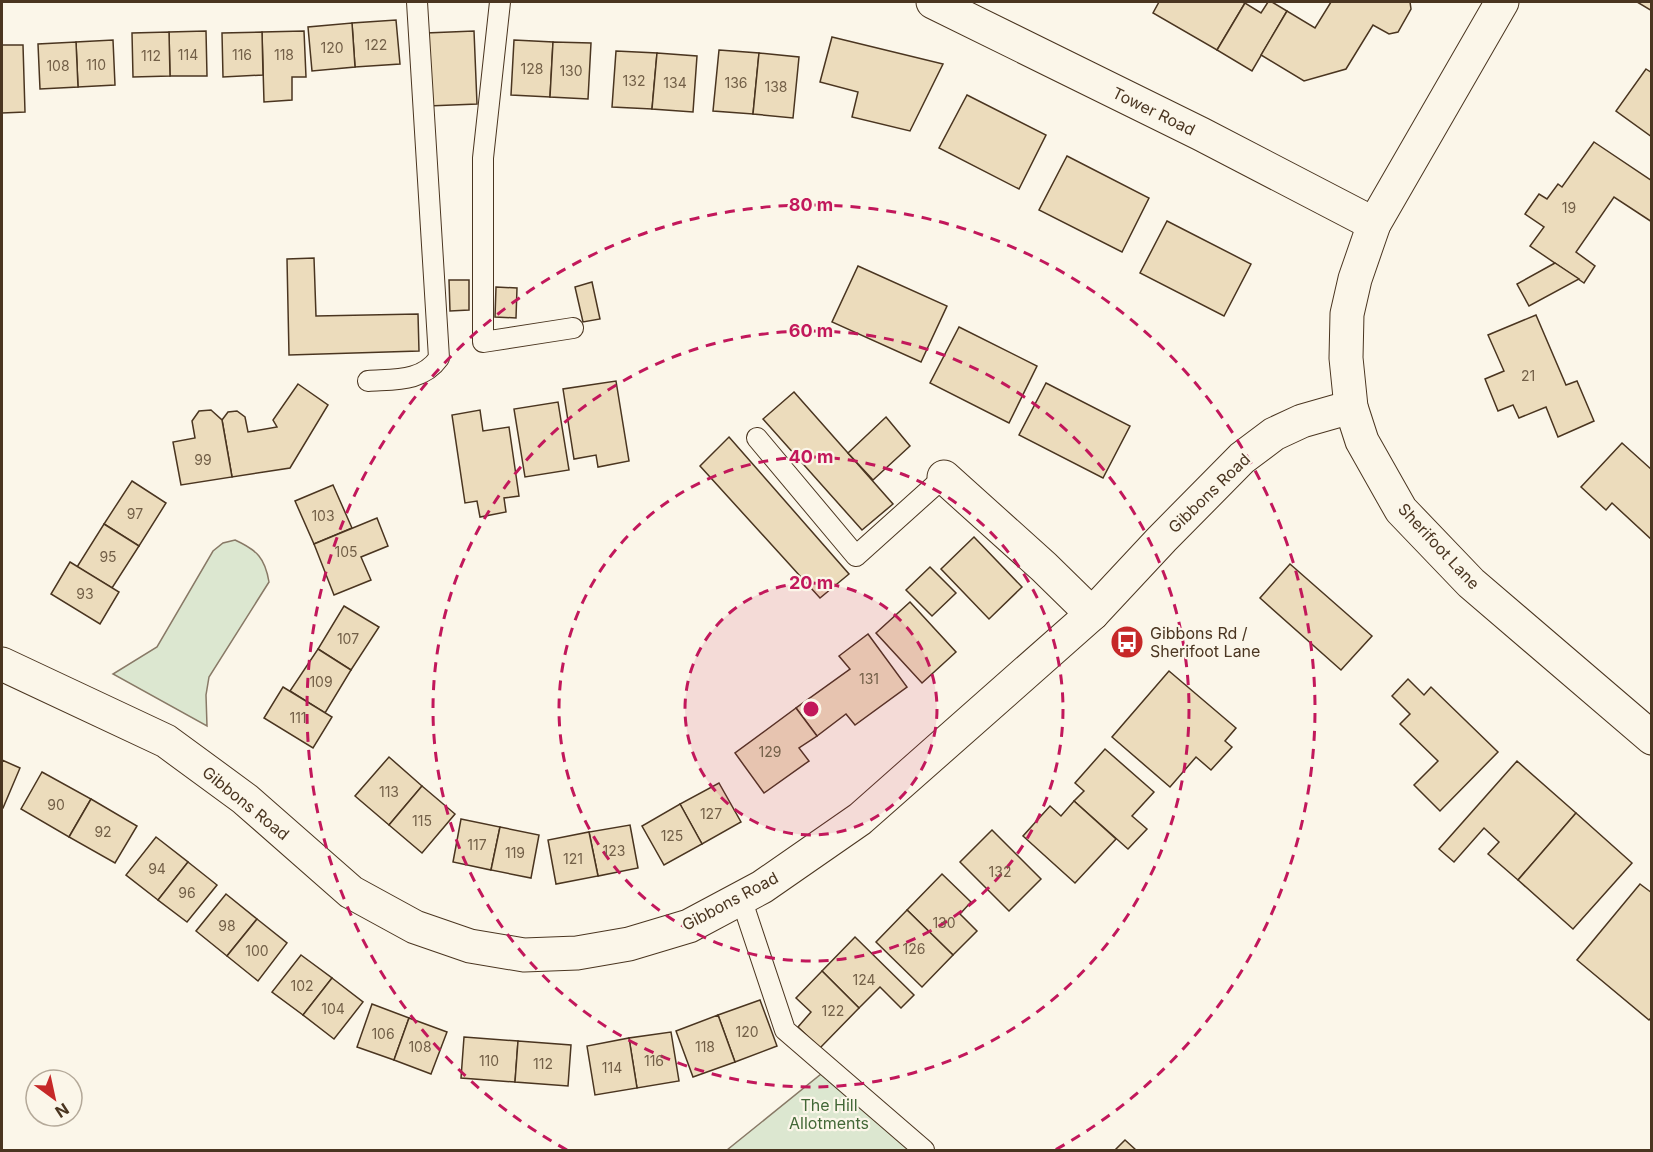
<svg xmlns="http://www.w3.org/2000/svg" width="1653" height="1152" font-family="Inter,sans-serif">
<style>
.green{fill:#dce7d0;stroke:#887966;stroke-width:1.5}
.building{fill:#ecdcbc;stroke:#4a3520;stroke-width:1.5}
.lines{fill:none;stroke-linecap:round;stroke-linejoin:round}
.lane-casing{stroke:#4a3520;stroke-width:22}
.street-casing{stroke:#4a3520;stroke-width:35}
.lane{stroke:#fbf6e9;stroke-width:20}
.street{stroke:#fbf6e9;stroke-width:33}
.ring{fill:none;stroke:#c2185b;stroke-width:3;stroke-dasharray:10 8}
.labels{text-anchor:middle;dominant-baseline:central;stroke-width:4.5;stroke-linejoin:round;paint-order:stroke}
.number-label{font-size:14px;fill:#725f47}
.street-label{font-size:16px;fill:#4a3520;stroke:#fbf6e9}
.poi-label{font-size:16px;fill:#4a3520;stroke:#fbf6e9;text-anchor:start}
.park-label{font-size:16px;fill:#436837;stroke:#fbf6e9}
.centre{fill:#c2185b;stroke:#fbf6e9;stroke-width:3}
.ring-label{font-size:18px;text-anchor:middle;font-weight:bold;fill:#c2185b;stroke:#fbf6e9;stroke-width:4.5;stroke-linejoin:round;paint-order:stroke}
</style>
<rect width="100%" height="100%" fill="#fbf6e9"/>
<g class="green">
<path d="M235,540C257,550 265,558 269,582L209,677L206,695L207,726L113,674L157,647L213,551L223,543Z"/>
<path d="M831,1066L920,1150H727Z"/>
</g>
<g class="building">
<path d="M1159,2H1242L1245,3L1217,50L1153,13Z"/>
<path d="M1268,2H1272L1287,11L1252,71L1217,50L1245,3L1261,13Z"/>
<path d="M1331,2H1410L1411,9L1398,32L1389,34L1373,25L1346,69L1304,81L1261,55L1287,11L1315,28Z"/>
<path d="M1637,2H1652V11Z"/>
<path d="M396,20L400,64L355,67L352,23Z"/>
<path d="M352,23L355,67L312,71L308,27Z"/>
<path d="M206,31L207,76H170L169,32Z"/>
<path d="M304,31L306,77H292V100L264,102L262,32Z"/>
<path d="M474,31L477,104L428,106L426,33Z"/>
<path d="M169,32L170,76L133,77L132,33Z"/>
<path d="M262,32L263,75L223,77L222,33Z"/>
<path d="M832,37L943,64L910,131L852,117L858,92L820,82Z"/>
<path d="M113,40L115,85L78,87L76,42Z"/>
<path d="M514,40L553,42L550,97L511,95Z"/>
<path d="M76,42L78,87L40,89L38,44Z"/>
<path d="M553,42L591,43L588,99L550,97Z"/>
<path d="M2,45H23L25,112L2,113Z"/>
<path d="M719,50L759,53L753,114L713,111Z"/>
<path d="M616,51L657,53L652,109L612,107Z"/>
<path d="M657,53L697,56L693,112L652,109Z"/>
<path d="M759,53L799,57L793,118L753,114Z"/>
<path d="M1646,69L1652,73V137L1616,111Z"/>
<path d="M967,95L1046,135L1019,189L939,148Z"/>
<path d="M1594,142L1652,181V222L1614,197L1576,252L1595,266L1584,283L1530,246L1544,227L1525,214L1539,194L1547,199L1558,184L1562,187Z"/>
<path d="M1067,156L1149,198L1122,252L1039,210Z"/>
<path d="M1167,221L1251,264L1224,316L1140,273Z"/>
<path d="M314,258L316,316L418,314L419,351L289,355L287,259Z"/>
<path d="M1555,263L1579,279L1529,306L1517,284Z"/>
<path d="M858,266L947,306L921,362L832,322Z"/>
<path d="M449,280H469V310L450,311Z"/>
<path d="M592,282L600,319L583,322L575,287Z"/>
<path d="M496,287L517,288L516,318L495,317Z"/>
<path d="M1536,315L1566,385L1577,381L1594,421L1558,437L1546,407L1519,418L1513,405L1498,411L1485,379L1504,371L1488,335Z"/>
<path d="M959,327L1037,366L1009,423L930,383Z"/>
<path d="M616,381L629,461L598,467L596,455L574,459L563,389Z"/>
<path d="M1046,383L1130,426L1103,478L1019,435Z"/>
<path d="M298,384L328,405L290,468L232,477L222,420L228,412L237,411L245,417L248,432L277,427L273,420Z"/>
<path d="M794,392L893,504L862,530L763,419Z"/>
<path d="M558,402L569,470L525,477L514,409Z"/>
<path d="M211,410L222,420L232,477L181,485L173,442L195,438L192,421L199,411Z"/>
<path d="M480,410L483,431L509,427L519,496L504,498L506,512L480,517L477,501L465,503L452,415Z"/>
<path d="M886,417L910,446L873,480L848,453Z"/>
<path d="M729,437L849,574L820,598L700,466Z"/>
<path d="M1622,443L1652,470V540L1612,503L1606,510L1581,487Z"/>
<path d="M132,481L166,503L139,546L104,524Z"/>
<path d="M333,485L352,528L314,544L295,501Z"/>
<path d="M377,518L388,546L361,557L371,580L334,595L314,544Z"/>
<path d="M104,524L139,546L112,588L77,567Z"/>
<path d="M974,537L1022,587L989,619L941,569Z"/>
<path d="M70,562L119,592L100,624L51,594Z"/>
<path d="M1290,564L1372,636L1341,670L1260,598Z"/>
<path d="M930,567L956,593L932,616L906,590Z"/>
<path d="M910,602L956,652L922,683L876,633Z"/>
<path d="M344,606L379,627L351,670L318,649Z"/>
<path d="M868,634L907,687L855,725L846,714L817,736L796,708L850,669L839,656Z"/>
<path d="M318,649L351,670L325,713L290,691Z"/>
<path d="M1169,671L1236,728L1225,741L1232,747L1211,770L1196,757L1170,787L1112,737Z"/>
<path d="M1408,679L1424,695L1431,687L1498,752L1440,811L1414,785L1438,761L1400,724L1410,714L1392,696Z"/>
<path d="M283,687L332,717L313,748L264,718Z"/>
<path d="M796,708L817,736L799,748L809,761L764,793L735,753Z"/>
<path d="M1105,749L1154,792L1132,816L1147,829L1128,849L1074,801L1084,791L1075,783Z"/>
<path d="M389,757L422,786L389,825L355,796Z"/>
<path d="M2,760L20,768L3,808H2Z"/>
<path d="M1517,761L1576,813L1518,880L1488,854L1499,842L1484,828L1454,862L1439,849Z"/>
<path d="M42,772L91,799L69,837L21,809Z"/>
<path d="M719,783L741,822L702,844L680,804Z"/>
<path d="M422,786L455,814L422,853L389,825Z"/>
<path d="M91,799L137,826L115,863L69,837Z"/>
<path d="M1074,801L1116,839L1075,883L1023,836L1050,806L1061,816Z"/>
<path d="M680,804L702,844L664,865L642,826Z"/>
<path d="M1576,813L1632,863L1573,929L1518,880Z"/>
<path d="M461,819L500,827L491,870L453,862Z"/>
<path d="M630,825L638,868L598,876L589,832Z"/>
<path d="M500,827L539,835L531,878L491,870Z"/>
<path d="M992,830L1041,879L1009,911L960,862Z"/>
<path d="M589,832L598,876L556,884L548,840Z"/>
<path d="M156,837L188,862L158,900L126,875Z"/>
<path d="M188,862L217,885L187,922L158,900Z"/>
<path d="M942,874L971,902L960,914L977,931L953,955L907,910Z"/>
<path d="M1640,884L1652,893V1017L1649,1020L1577,960Z"/>
<path d="M226,894L257,919L227,956L196,931Z"/>
<path d="M907,910L953,955L922,987L876,942Z"/>
<path d="M257,919L287,943L258,981L227,956Z"/>
<path d="M855,937L914,995L901,1008L880,987L859,1008L822,971Z"/>
<path d="M301,955L332,978L303,1015L272,992Z"/>
<path d="M822,971L859,1008L820,1048L798,1027L811,1012L796,998Z"/>
<path d="M332,978L363,1002L334,1039L303,1015Z"/>
<path d="M760,1000L777,1046L735,1062L718,1015Z"/>
<path d="M372,1004L409,1018L394,1060L357,1047Z"/>
<path d="M718,1015L735,1062L693,1077L676,1031Z"/>
<path d="M409,1018L447,1032L431,1074L394,1060Z"/>
<path d="M671,1032L679,1081L637,1088L629,1038Z"/>
<path d="M464,1037L518,1041L515,1082L461,1078Z"/>
<path d="M629,1038L637,1088L595,1095L587,1046Z"/>
<path d="M518,1041L571,1045L568,1086L515,1082Z"/>
<path d="M1125,1140L1136,1150H1115Z"/>
</g>
<g class="lines">
<defs>
<g id="lane">
<path d="M500,2L483,158V342L573,328"/>
<path d="M368,381C395,379 422,382 439,358L417,2"/>
<path d="M757,438L856,556L944,477"/>
<path d="M741,898L785,1030L924,1150"/>
</g>
<g id="street">
<path d="M933,2L1201,134L1374,224"/>
<path d="M1502,2L1374,224L1355,279L1347,314L1346,358L1351,407L1362,441L1401,510L1471,583L1652,738"/>
<path d="M944,477L1044,567L1092,614"/>
<path d="M2,664L166,741L245,799L351,892L415,927L470,946L524,955L577,953L629,944L689,926L762,887L860,819L1092,614L1162,539L1242,458L1274,434L1302,421L1351,407"/>
</g>
</defs>
<use href="#lane" class="lane-casing"/>
<use href="#street" class="street-casing"/>
<use href="#lane" class="lane"/>
<use href="#street" class="street"/>
</g>
<circle cx="811" cy="709" r="126" fill="#c2185b" fill-opacity=".12"/>
<g class="ring">
<circle cx="811" cy="709" r="126"/>
<circle cx="811" cy="709" r="252"/>
<circle cx="811" cy="709" r="378"/>
<path d="M567 1150A504 504 0 1 1 1055 1150"/>
</g>
<defs>
<symbol id="bus-disc" viewBox="-11 -11 22 22"><circle r="9.5" fill="#c62828" stroke="#fbf6e9"/><path d="M-5-6H5V4H4V6H2V4H-2V6H-4V4H-5ZM-3.5-4V0h7V-4ZM-3.5 1.2v1.5H-2V1.2ZM2 1.2v1.5H3.5V1.2Z" fill="#fff"/></symbol>
</defs>
<g fill-rule="evenodd">
<use href="#bus-disc" x="1108" y="623" width="38" height="38"/>
</g>
<g class="labels">
<g class="number-label">
<text x="376" y="44">122</text>
<text x="332" y="47">120</text>
<text x="188" y="54">114</text>
<text x="242" y="54">116</text>
<text x="284" y="54">118</text>
<text x="151" y="55">112</text>
<text x="96" y="64">110</text>
<text x="58" y="65">108</text>
<text x="532" y="68">128</text>
<text x="571" y="70">130</text>
<text x="634" y="80">132</text>
<text x="675" y="82">134</text>
<text x="736" y="82">136</text>
<text x="776" y="86">138</text>
<text x="1569" y="207">19</text>
<text x="1528" y="375">21</text>
<text x="203" y="459">99</text>
<text x="135" y="513">97</text>
<text x="323" y="515">103</text>
<text x="346" y="551">105</text>
<text x="108" y="556">95</text>
<text x="85" y="593">93</text>
<text x="348" y="638">107</text>
<text x="869" y="678">131</text>
<text x="321" y="681">109</text>
<text x="298" y="717">111</text>
<text x="770" y="751">129</text>
<text x="389" y="791">113</text>
<text x="56" y="804">90</text>
<text x="711" y="813">127</text>
<text x="422" y="820">115</text>
<text x="103" y="831">92</text>
<text x="672" y="835">125</text>
<text x="477" y="844">117</text>
<text x="614" y="850">123</text>
<text x="515" y="852">119</text>
<text x="573" y="858">121</text>
<text x="157" y="868">94</text>
<text x="1000" y="871">132</text>
<text x="187" y="892">96</text>
<text x="944" y="922">130</text>
<text x="227" y="925">98</text>
<text x="914" y="948">126</text>
<text x="257" y="950">100</text>
<text x="864" y="979">124</text>
<text x="302" y="985">102</text>
<text x="333" y="1008">104</text>
<text x="833" y="1010">122</text>
<text x="747" y="1031">120</text>
<text x="383" y="1033">106</text>
<text x="420" y="1046">108</text>
<text x="705" y="1046">118</text>
<text x="489" y="1060">110</text>
<text x="654" y="1060">116</text>
<text x="543" y="1063">112</text>
<text x="612" y="1067">114</text>
</g>
<g class="street-label">
<text transform="translate(1154 111) rotate(26)">Tower Road</text>
<text transform="translate(1209 493) rotate(-44)">Gibbons Road</text>
<text transform="translate(1439 546) rotate(47)">Sherifoot Lane</text>
<text transform="translate(246 803) rotate(39)">Gibbons Road</text>
<text transform="translate(730 901) rotate(-28)">Gibbons Road</text>
</g>
<g class="poi-label">
<text x="1150" y="633">Gibbons Rd /<tspan x="1150" dy="18">Sherifoot Lane</tspan></text>
</g>
<g class="park-label">
<text x="829" y="1105">The Hill<tspan x="829" dy="18">Allotments</tspan></text>
</g>
</g>
<circle cx="811" cy="709" r="9" class="centre"/>
<g class="ring-label">
<text x="811" y="211">80 m</text>
<text x="811" y="337">60 m</text>
<text x="811" y="463">40 m</text>
<text x="811" y="589">20 m</text>
</g>
<rect width="1653" height="1152" fill="none" stroke="#4a3520" stroke-width="6"/>
<g transform="translate(54 1098) rotate(147)"><circle r="28" fill="#fbf6e9" stroke="#b4a999" stroke-width="1.5"/>
<path d="M0-4.5L10 22L0 15L-10 22Z" fill="#c62828"/>
<text y="-9" font-size="16" font-weight="bold" text-anchor="middle" fill="#4a3520">N</text>
</g>
</svg>
